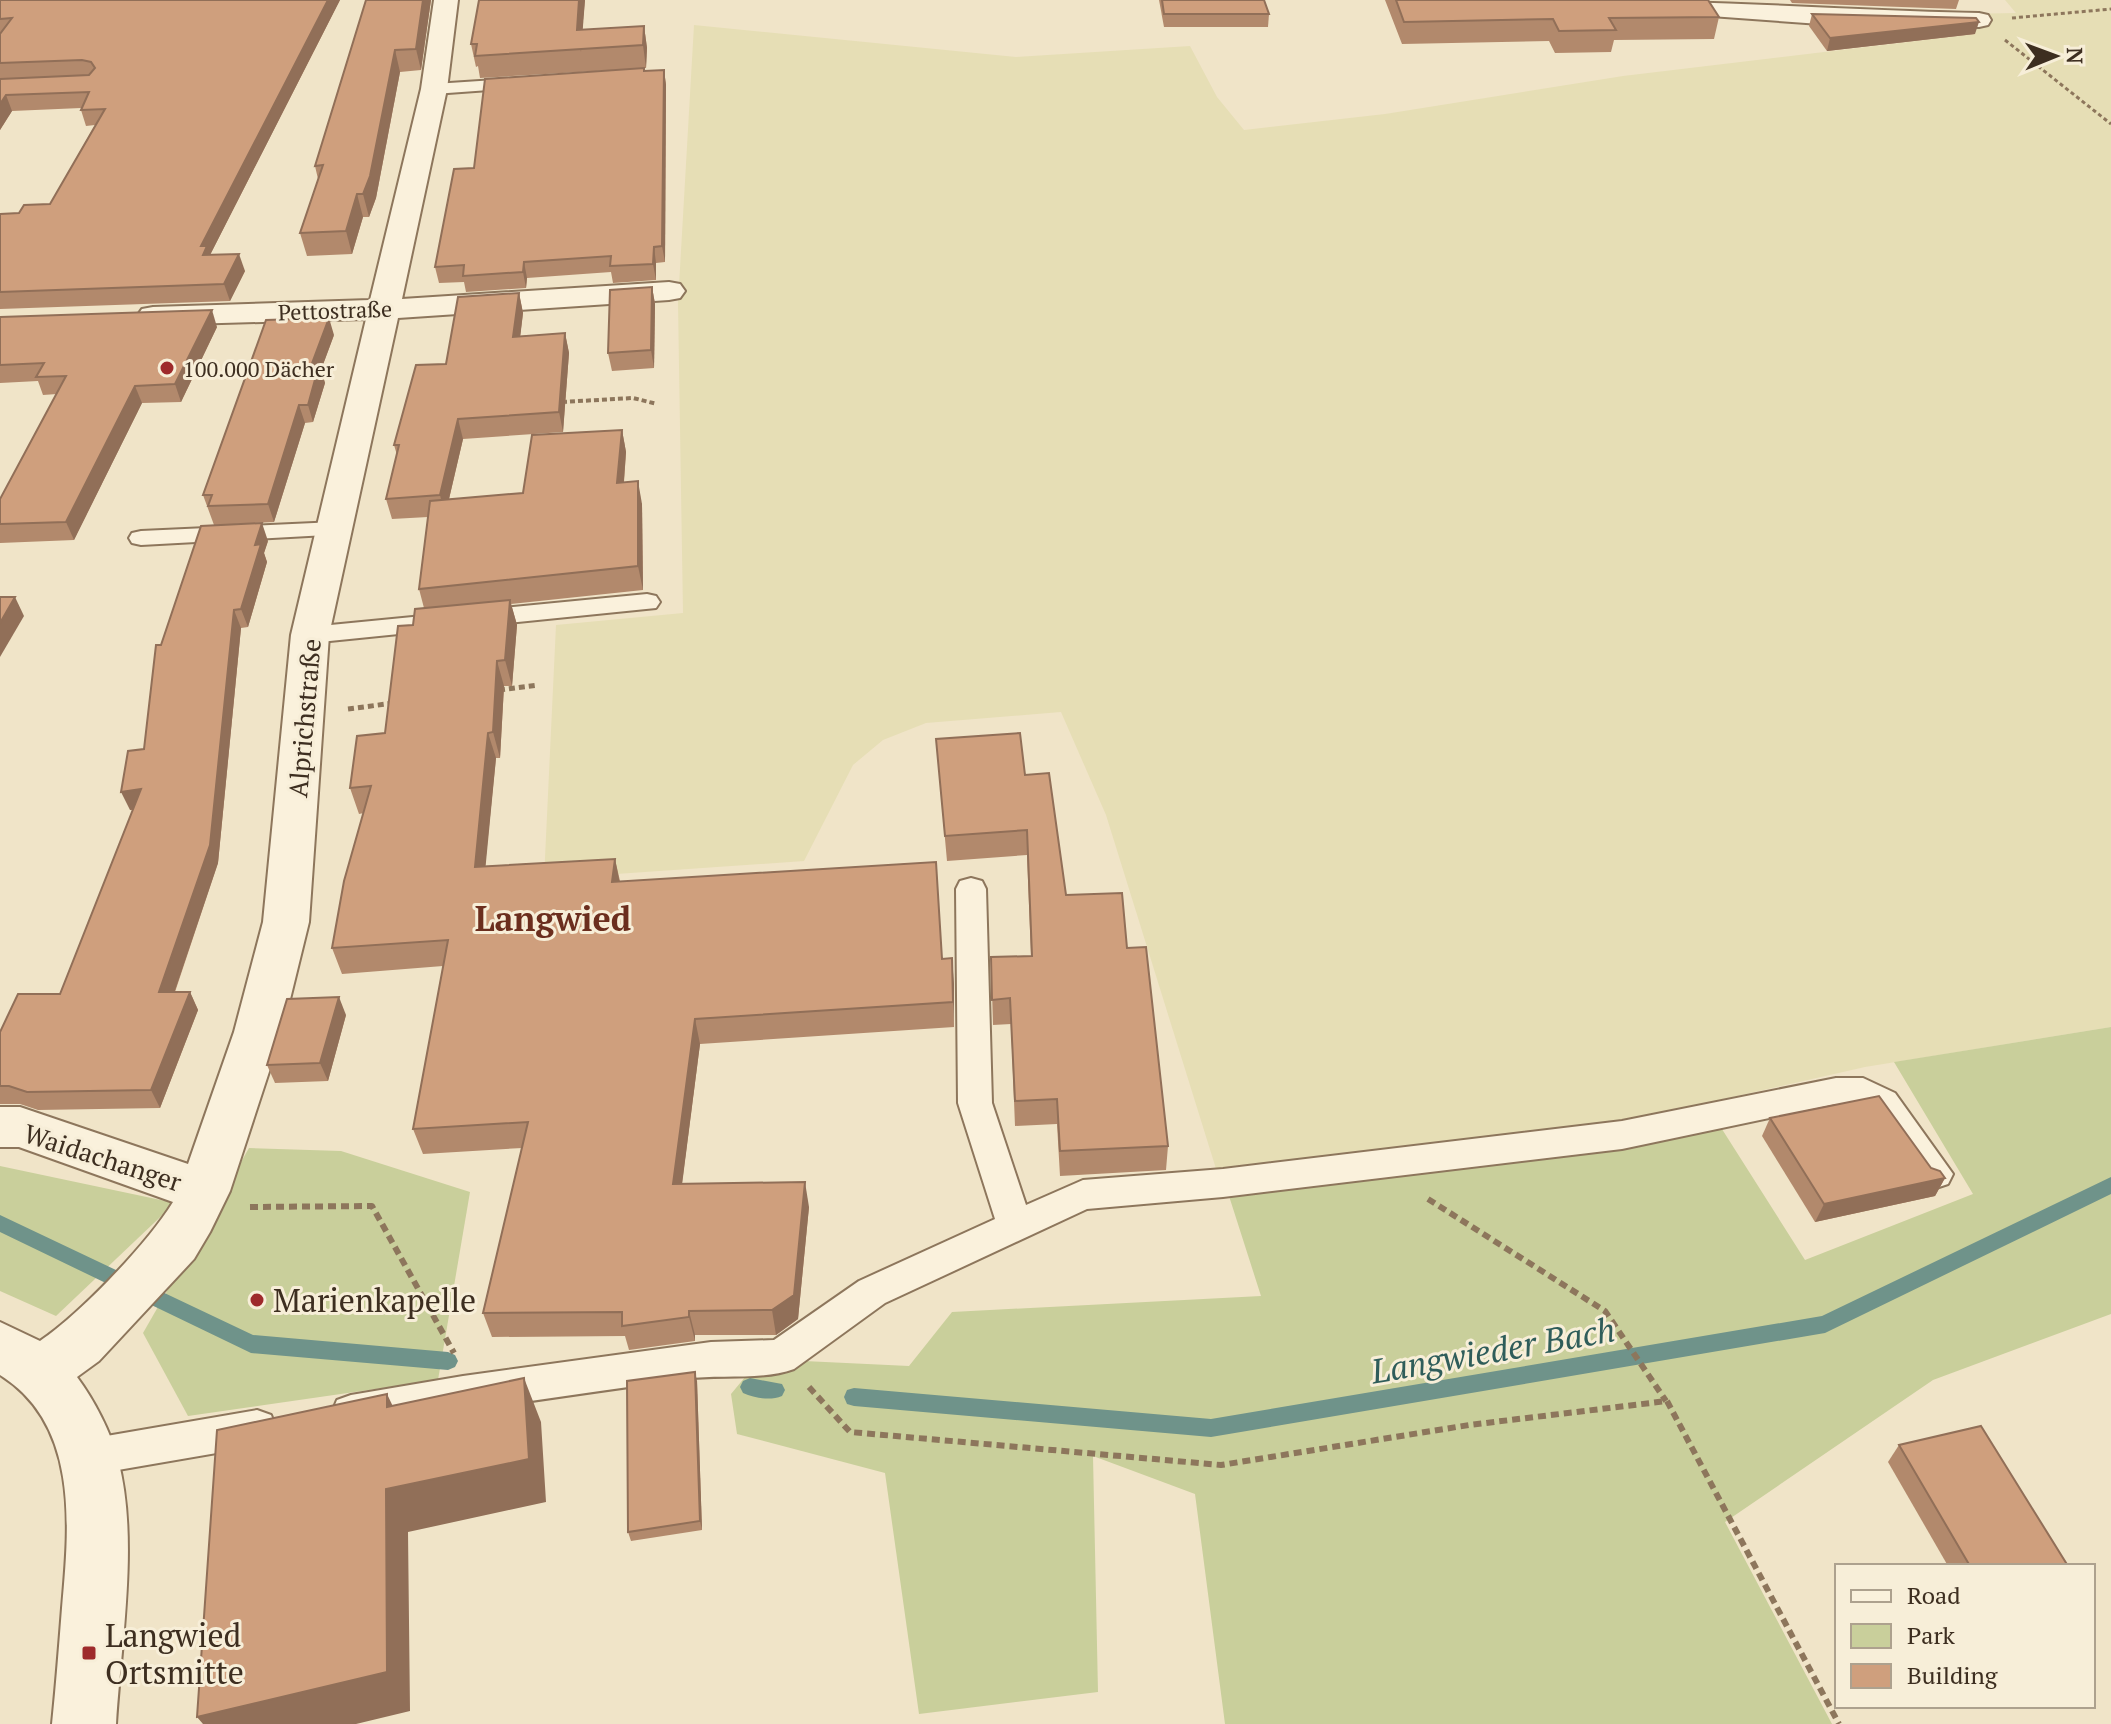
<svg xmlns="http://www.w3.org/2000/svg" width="2111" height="1724" font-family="'PT Serif',serif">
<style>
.farmland{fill:#e6deb5}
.green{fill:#c9cf9b}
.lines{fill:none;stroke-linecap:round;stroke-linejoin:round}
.stream{fill:#6f938a;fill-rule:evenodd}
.service-casing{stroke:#8d765c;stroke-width:4}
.minor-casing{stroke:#8d765c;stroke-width:4}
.path-far3{stroke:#8d765c;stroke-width:3;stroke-dasharray:4 3;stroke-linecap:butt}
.path-far2{stroke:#8d765c;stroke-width:4;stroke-dasharray:5 3;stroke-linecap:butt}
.path-far1{stroke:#8d765c;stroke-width:5;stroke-dasharray:6 4;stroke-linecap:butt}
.path{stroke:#8d765c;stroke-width:6;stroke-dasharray:8 5;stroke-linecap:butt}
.service{fill:#faf1dc;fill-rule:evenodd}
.minor{fill:#faf1dc;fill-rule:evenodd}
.wall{fill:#b2896c}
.shaded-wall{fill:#916f58}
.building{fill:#cf9f7d;stroke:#916f58;stroke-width:2}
.poi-dot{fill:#9e2a2b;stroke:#f7eed8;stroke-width:3}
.labels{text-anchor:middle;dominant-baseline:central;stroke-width:6;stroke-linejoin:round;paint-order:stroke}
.far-street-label{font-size:22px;fill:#3d2e20;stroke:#f7eed8}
.far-poi-label{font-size:22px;fill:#3d2e20;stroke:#f7eed8;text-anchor:start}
.street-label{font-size:26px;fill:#3d2e20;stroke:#f7eed8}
.near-poi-label{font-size:32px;fill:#3d2e20;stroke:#f7eed8;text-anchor:start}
.district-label{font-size:34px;font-weight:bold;fill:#6b2e1e;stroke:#f7eed8}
.near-water-label{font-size:34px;font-style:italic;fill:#2f5d5a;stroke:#f7eed8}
</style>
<rect width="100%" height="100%" fill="#f0e4c8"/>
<path class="farmland" d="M2005,0H2111V1027L1865,1067L1618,1123L1217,1172L1106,815L1061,712L926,723L883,740L853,765L804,861L544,879L556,625L683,613L678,303L694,25L1016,57L1190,46L1217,97L1244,130L1385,114L1623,76L1975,34L1961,14L2016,13Z"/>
<g class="green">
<path d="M2111,1027V1314L1933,1380L1725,1522L1832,1724H1225L1195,1494L1093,1456L1098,1692L919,1714L885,1473L737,1434L731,1394L760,1359L909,1366L952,1312L1261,1296L1229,1196L1623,1144L1720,1126L1805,1260L1973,1194L1894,1062Z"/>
<path d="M249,1148L341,1151L470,1192L438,1380L188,1416L143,1333Z"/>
<path d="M0,1166L175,1203L56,1316L0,1291Z"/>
</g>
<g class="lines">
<g class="stream">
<path d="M2111,1177V1194L1825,1333L1211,1437L854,1406L847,1404L844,1397L847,1390L854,1388L1211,1419L1822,1316Z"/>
<path d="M0,1215L253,1335L448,1352L455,1355L458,1361L455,1367L448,1370L251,1353L0,1232Z"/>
<path d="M750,1378L782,1384L785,1390L782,1396C770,1401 755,1398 743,1393L740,1387L743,1381Z"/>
</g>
<defs>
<g id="service">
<path d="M524,78L530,79L533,83L530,87L434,94L425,89L434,84Z"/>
<path d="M336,522L345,524L348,529L345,534L141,545L132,543L129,538L132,533L141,531Z"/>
<path d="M647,594L656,596L660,602L656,608L310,643L301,641L297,635L301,629L310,627Z"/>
<path d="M971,878L982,881L986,889L992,1103L1026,1205L1083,1180L1223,1169L1622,1121L1836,1078H1863L1895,1093L1953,1174L1948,1184L1936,1188L1924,1184L1871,1111L1858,1104H1836L1622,1149L1223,1197L1087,1209L885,1303L794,1369C761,1381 720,1374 685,1379C573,1395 462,1410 351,1429L337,1424L332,1412L337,1400L351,1395L463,1376L711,1342L774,1340L859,1281L995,1219L958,1103L956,889L960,881Z"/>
<path d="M257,1410L271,1415L276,1428L271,1441L257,1446L89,1475L75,1470L69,1457L75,1444L89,1439Z"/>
</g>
<g id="minor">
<path d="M434,0H458L447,89L402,299L669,282L680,284L685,291L680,298L669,300L398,318L329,635L309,922L282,1032L230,1191L210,1232L194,1259L99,1361L77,1377C94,1400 111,1432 118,1460C139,1538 121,1643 116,1724H52C56,1685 59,1647 62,1608C69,1527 80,1425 0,1375V1322L40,1341C80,1314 148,1243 173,1202L19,1147H0V1107H20L188,1164L234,1032L263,922L291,635L366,319L153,325L142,323L137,316L142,309L153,307L370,300L421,89Z"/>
<path d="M1574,0C1709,0 1844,10 1979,13L1988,15L1991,20L1988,25L1979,27L1820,24L1586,7L1577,5Z"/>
</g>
</defs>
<use href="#service" class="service-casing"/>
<use href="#minor" class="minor-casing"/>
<g class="path-far3">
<path d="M2012,18L2111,9"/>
<path d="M2005,40L2111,124"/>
</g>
<path class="path-far2" d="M562,402L633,398L657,404"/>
<g class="path-far1">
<path d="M499,690L538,685"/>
<path d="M348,709L394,703"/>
</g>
<g class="path">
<path d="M1428,1199L1605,1311L1666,1401"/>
<path d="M250,1207L372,1206L454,1353"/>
<path d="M809,1387L850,1432L1221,1465L1469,1425L1667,1401L1839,1724"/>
</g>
<use href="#service" class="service"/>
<use href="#minor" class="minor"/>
</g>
<g class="wall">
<path d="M0,0H340L210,255L245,271L230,301L0,309V214L19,213L50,204L95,125L86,126L81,110V108L12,111L0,130Z"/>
<path d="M366,0H431L421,70L400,72L376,198L369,217H363L352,254L307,256L300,233L318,179L315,166Z"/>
<path d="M585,0L582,30L644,26L647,48L646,68L480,78L478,66L476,67L471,44Z"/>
<path d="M1159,0H1264L1269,14L1268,27H1164Z"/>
<path d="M1385,0H1708L1719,17L1714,39L1614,40L1611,52L1555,53L1549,41L1402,44Z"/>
<path d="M1790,0H1959L1956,9L1792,3Z"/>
<path d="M1812,14L1975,34L1827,51L1809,26Z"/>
<path d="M664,70L666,85L665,262L656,263V280L613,283L611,272L527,278L526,288L466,292L464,282L439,283L435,267L474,168L644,71Z"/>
<path d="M652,287L655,304L654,368L612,371L608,353Z"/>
<path d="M519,293L523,313L520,336L565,333L569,353L563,432L463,439L449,499L523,493L622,430L626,452L624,482L642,504L643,590L511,604L517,625L512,686H504L500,758H496L485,866L615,859L620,881L942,959L952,958L954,1027L700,1044L682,1183L809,1207L798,1319L776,1335H695V1341L629,1350L625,1336L492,1337L483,1313L522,1148L423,1154L413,1129L443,966L342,974L332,948L364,813L359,814L350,788L385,733L413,625L424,608L419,589L428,517L392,519L386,499L397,455L394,445L446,364Z"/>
<path d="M0,317L217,327L181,402L142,403L74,540L0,543V499L57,394L43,395L38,381L0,383Z"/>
<path d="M334,335L321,370L325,383L313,422L305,423L274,522L214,525L203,495Z"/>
<path d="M268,541L264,553L267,562L248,627L241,628L218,863L175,992H190L198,1010L160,1108L38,1110L20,1104H0V1032L60,994L133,810H130L144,749L161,645Z"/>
<path d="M936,739L1025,775L1066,895L1127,948L1168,1146L1166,1170L1060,1176L1057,1124L1015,1126L1011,1024L993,1025L991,957L1031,956L1027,855L947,861Z"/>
<path d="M346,1015L328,1081L275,1083L267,1065Z"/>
<path d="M1770,1118L1931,1168L1945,1178L1935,1196L1815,1222L1762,1136Z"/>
<path d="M697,1381L702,1530L631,1541L628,1532Z"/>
<path d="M1899,1445L2068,1566H1948L1888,1462Z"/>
</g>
<g class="shaded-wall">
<path d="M328,0H340L210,255L208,272L201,246Z"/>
<path d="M423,0H431L421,70L416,49Z"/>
<path d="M579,0H585L581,52L577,30Z"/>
<path d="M1979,22L1975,34L1827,51L1830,38Z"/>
<path d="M644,26L647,48L646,68L643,45Z"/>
<path d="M395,50L400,72L376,198L369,217L363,194Z"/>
<path d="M664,70L666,85L665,262L662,246Z"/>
<path d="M6,95L12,111L0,130V104Z"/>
<path d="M357,194L363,217L352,254L346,231Z"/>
<path d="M654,247L656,263V280L653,264Z"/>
<path d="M239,254L245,271L230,301L224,284Z"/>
<path d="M524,262L527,278L526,288L523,272Z"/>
<path d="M652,287L655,304L654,368L651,350Z"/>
<path d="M519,293L523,313L518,356L513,337Z"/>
<path d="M212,310L217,327L181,402L175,384Z"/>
<path d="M329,318L334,335L321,370L325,383L313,422L308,405L311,366Z"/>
<path d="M565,333L569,353L563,432L559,412Z"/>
<path d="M135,386L142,403L74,540L66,522Z"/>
<path d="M299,405L305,423L274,522L268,504Z"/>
<path d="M458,419L463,439L445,516L440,495Z"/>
<path d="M622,430L626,452L622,506L617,483Z"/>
<path d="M638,481L642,504L643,590L638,566Z"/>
<path d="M262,523L268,541L264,553L267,562L248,627L241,609L255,545Z"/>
<path d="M15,597L24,616L0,657V623Z"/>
<path d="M510,600L517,625L512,686L505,660Z"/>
<path d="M234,610L241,628L218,863L168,1011L159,992Z"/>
<path d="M497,661L504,686L500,758L493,732Z"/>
<path d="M488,733L496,758L483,893L475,867Z"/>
<path d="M141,789L149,807L130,810L121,792Z"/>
<path d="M615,859L620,884L612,882Z"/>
<path d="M952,958L954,984V1027L953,1002Z"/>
<path d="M190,992L198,1010L160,1108L151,1090Z"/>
<path d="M339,997L346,1015L328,1081L320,1063Z"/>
<path d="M695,1019L700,1044L679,1208L673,1184Z"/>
<path d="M1945,1178L1935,1196L1815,1222L1824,1204Z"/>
<path d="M805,1182L809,1207L798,1319L776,1335L772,1310Z"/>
<path d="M689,1311L695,1335V1341L689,1317Z"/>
<path d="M695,1372L697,1381L702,1530L700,1521Z"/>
<path d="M524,1378L541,1422L546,1502L408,1532L410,1711L356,1724H203L197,1717L386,1489Z"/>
<path d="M387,1394L408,1438L387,1407Z"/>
</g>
<g class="building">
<path d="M0,0H328L201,246H207L203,255L239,254L224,284L0,292V214L19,213L24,205L50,204L105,109L81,110L89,92L6,95L0,104V79L89,75L95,68L91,62L82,60L0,63V34L12,18L0,19Z"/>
<path d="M366,0H423L416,49L395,50L370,176L363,194H357L346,231L300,233L323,165L315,166Z"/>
<path d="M479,0H579L577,30L644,26L643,45L475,56L477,44H471Z"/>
<path d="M1162,0H1264L1269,14H1164Z"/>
<path d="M1396,0H1708L1719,17L1609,18L1616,30L1559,31L1553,19L1404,22Z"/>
<path d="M1812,14L1976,18L1979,22L1830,38Z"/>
<path d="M644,68V71L664,70L662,246L654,247L653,264L610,266L611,256L524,262L523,272L463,276L464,265L435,267L454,169L474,168L485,79Z"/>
<path d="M652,287L651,350L608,353L610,290Z"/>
<path d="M519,293L513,337L565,333L559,412L458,419L440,495L386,499L399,445H394L416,365L446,364L458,297Z"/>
<path d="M212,310L175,384L135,386L66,522L0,524V499L66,376L36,377L44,363L0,365V317Z"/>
<path d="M329,318L311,366L319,365L308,405H299L268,504L208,506L212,495H203L266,320Z"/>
<path d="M622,430L617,483L638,481V566L419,589L430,501L523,493L532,435Z"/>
<path d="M262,523L255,545L261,544L241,609L234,610L210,845L159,992H190L151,1090L27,1092L9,1086H0V1032L18,994H60L141,789L121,792L128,751L144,749L156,645H161L201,526Z"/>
<path d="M0,597H15L0,623Z"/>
<path d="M510,600L505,660L497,661L493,732L488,733L475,867L615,859L612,882L936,862L942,959L952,958L953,1002L695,1019L673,1184L805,1182L794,1295L772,1310L689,1311V1317L622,1326V1312L483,1313L528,1122L413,1129L448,940L332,948L344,881L371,786L350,788L357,736L385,733L398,626L413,625L415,609Z"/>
<path d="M1020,733L1025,775L1049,773L1066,895L1122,893L1127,948L1146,947L1168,1146L1060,1151L1057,1099L1015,1101L1010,998L992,1000L991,957L1032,956L1027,830L945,836L936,739Z"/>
<path d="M339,997L320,1063L267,1065L287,999Z"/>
<path d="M1879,1096L1931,1168L1940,1171L1945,1178L1824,1204L1770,1118Z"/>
<path d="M695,1372L700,1521L628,1532L627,1381Z"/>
<path d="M524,1378L529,1459L386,1489L387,1672L197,1717L217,1430L387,1394V1407Z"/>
<path d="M1981,1426L2068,1566H1970L1899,1445Z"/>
</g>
<g class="poi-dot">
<circle cx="167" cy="368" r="8"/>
<circle cx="257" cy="1300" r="8"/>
<rect x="81" y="1645" width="16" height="16" rx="4"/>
</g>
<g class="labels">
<g class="far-street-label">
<text transform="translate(335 310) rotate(-2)">Pettostraße</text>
</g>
<g class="far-poi-label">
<text x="183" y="368">100.000 Dächer</text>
</g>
<g class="street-label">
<text transform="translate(304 718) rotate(-85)">Alprichstraße</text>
<text transform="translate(103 1157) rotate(18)">Waidachanger</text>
</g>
<g class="near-poi-label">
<text x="273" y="1300">Marienkapelle</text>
<text x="105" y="1635">Langwied<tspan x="105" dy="37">Ortsmitte</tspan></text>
</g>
<g class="district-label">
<text x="553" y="918">Langwied</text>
</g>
<g class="near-water-label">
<text transform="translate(1493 1350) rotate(-10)">Langwieder Bach</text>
</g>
</g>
<rect x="1835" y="1564" width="260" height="144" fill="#f7eed8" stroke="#ada18e" stroke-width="2"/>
<rect x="1851" y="1590" width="40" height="12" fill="#faf1dc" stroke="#ada18e" stroke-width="2"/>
<text x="1907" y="1604" font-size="24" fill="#3d2e20">Road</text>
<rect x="1851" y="1624" width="40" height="24" fill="#c9cf9b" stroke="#ada18e" stroke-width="2"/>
<text x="1907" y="1644" font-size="24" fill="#3d2e20">Park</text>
<rect x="1851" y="1664" width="40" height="24" fill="#cf9f7d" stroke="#ada18e" stroke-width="2"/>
<text x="1907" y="1684" font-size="24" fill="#3d2e20">Building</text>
<g transform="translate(2055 56) rotate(89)" stroke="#f7eed8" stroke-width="6" paint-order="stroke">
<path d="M0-6L14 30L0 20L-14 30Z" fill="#3d2e20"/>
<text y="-12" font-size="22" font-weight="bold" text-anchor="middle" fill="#3d2e20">N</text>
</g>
</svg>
